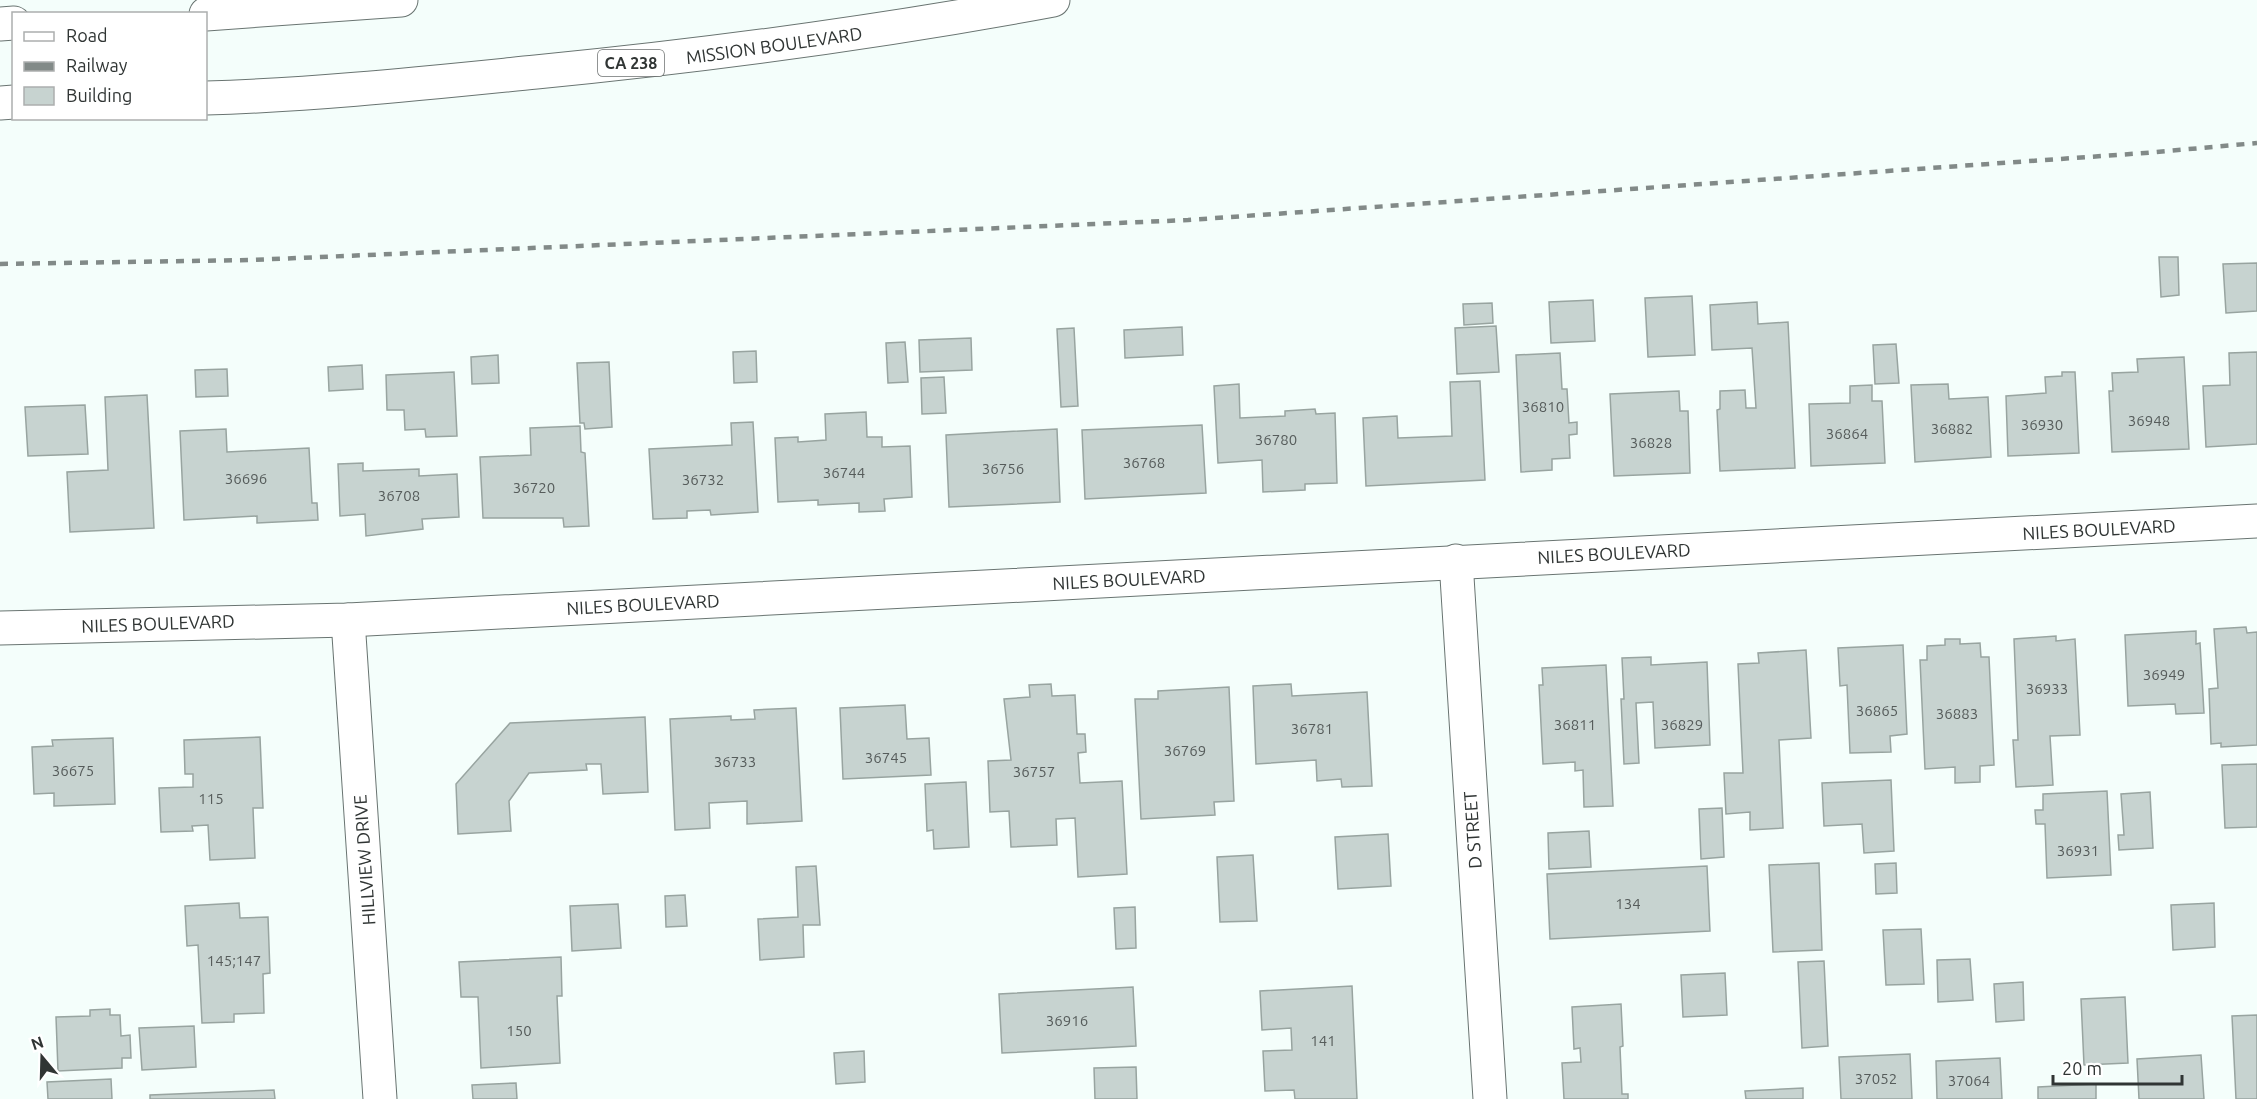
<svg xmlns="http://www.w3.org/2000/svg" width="2257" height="1099" font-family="Ubuntu,sans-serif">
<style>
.building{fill:#c7d3d0;stroke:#98a4a0;stroke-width:1.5}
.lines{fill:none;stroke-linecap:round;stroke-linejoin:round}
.minor-casing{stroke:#697471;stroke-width:35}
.major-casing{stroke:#697471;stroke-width:35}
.minor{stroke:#fff;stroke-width:33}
.major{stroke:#fff;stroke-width:33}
.rail{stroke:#828a88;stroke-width:4.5;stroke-dasharray:8 8;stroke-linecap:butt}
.labels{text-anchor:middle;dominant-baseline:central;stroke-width:4.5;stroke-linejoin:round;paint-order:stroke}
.number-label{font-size:15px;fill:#565c5b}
.shield{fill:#fff;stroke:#6e7271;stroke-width:1.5}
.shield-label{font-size:16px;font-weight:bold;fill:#303534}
.street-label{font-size:18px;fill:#303534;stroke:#fff}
</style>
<rect width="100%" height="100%" fill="#f4fefb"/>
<g class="building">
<path d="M2159,257H2178L2179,295L2161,297Z"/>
<path d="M2257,263V311L2226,313L2223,264Z"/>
<path d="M1692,296L1695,355L1648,357L1645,298Z"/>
<path d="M1593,300L1595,341L1551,343L1549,302Z"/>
<path d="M1757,302L1758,324L1788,322L1795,468L1720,471L1717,410L1720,409V391L1745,390L1746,408H1756L1752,348L1712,350L1710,305Z"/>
<path d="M1492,303L1493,323L1464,325L1463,304Z"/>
<path d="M1496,326L1499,372L1457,374L1455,328Z"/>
<path d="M1182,327L1183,355L1125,358L1124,330Z"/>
<path d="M1074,328L1078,406L1061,407L1057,329Z"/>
<path d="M971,338L972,370L920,372L919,340Z"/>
<path d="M905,342L908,382L888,383L886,343Z"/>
<path d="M1896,344L1899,383L1875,384L1873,345Z"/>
<path d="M756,351L757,382L734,383L733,352Z"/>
<path d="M2257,352V444L2206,447L2203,386L2230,385L2229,353Z"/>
<path d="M1560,353L1562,389H1567L1569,423L1577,422V434L1569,435L1570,458L1552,459V470L1521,472L1516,355Z"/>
<path d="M498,355L499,383L472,384L471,357Z"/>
<path d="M2184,357L2189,449L2112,452L2109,391H2113L2112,373L2138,372L2137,359Z"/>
<path d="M609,362L612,427L585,429L584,423H580L577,363Z"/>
<path d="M362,365L363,389L329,391L328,367Z"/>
<path d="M227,369L228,396L196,397L195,370Z"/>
<path d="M454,372L457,436L426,437L425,429L405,430L404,410H387L386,375Z"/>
<path d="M2062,372H2075L2079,453L2008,456L2006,396L2046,393L2045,377L2062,376Z"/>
<path d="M944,377L946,413L922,414L921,378Z"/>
<path d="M1480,381L1485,480L1366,486L1363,418L1397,416L1398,438L1452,436L1450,382Z"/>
<path d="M1239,384L1240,418L1285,416V411L1315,409L1316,414L1335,413L1337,483L1305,484V490L1263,492L1262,460L1218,463L1214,386Z"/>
<path d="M1948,384L1949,399L1988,397L1991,457L1915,462L1911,385Z"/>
<path d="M1872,385V401H1882L1885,463L1811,466L1809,404L1850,403V386Z"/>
<path d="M1679,391L1680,411H1688L1690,473L1614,476L1610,394Z"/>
<path d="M147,395L154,528L70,532L67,472L108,470L105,397Z"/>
<path d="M85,405L88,454L28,456L25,407Z"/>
<path d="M866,412L867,437H882V447L910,446L912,497L884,499L885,511L859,512V503L818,505V500L778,502L775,438L798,437V442L826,440L825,414Z"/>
<path d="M753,422L758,512L711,515L710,510L687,511V518L653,519L649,449L732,445L731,423Z"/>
<path d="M1202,425L1206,493L1085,499L1082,430Z"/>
<path d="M580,426L581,452L585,453L589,526L564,527L563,518H483L480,457L531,455L530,428Z"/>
<path d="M226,429L227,452L309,448L312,503H317L318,520L257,523V516L184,520L180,431Z"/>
<path d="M1057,429L1060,502L949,507L946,435Z"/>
<path d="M363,463V471L419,469V476L457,474L459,517L422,519L423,529L366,536L365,514L340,516L338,464Z"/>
<path d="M2246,627L2247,633L2257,632V745L2221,747V743L2211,744L2209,689L2218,688L2214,629Z"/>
<path d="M2196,631V644L2200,643L2204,713L2176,714L2175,704L2128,706L2125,635Z"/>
<path d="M2056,636V641L2075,639L2080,735L2050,736L2053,785L2016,787L2013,740H2018L2014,639Z"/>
<path d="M1945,639H1960V644L1980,643L1981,657H1989L1994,765L1980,766V782L1955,783V767L1925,769L1920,660H1927V646L1945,645Z"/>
<path d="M1903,645L1907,734L1890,736L1891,752L1850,753L1847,685L1840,686L1838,648Z"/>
<path d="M1806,650L1811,738L1779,740L1783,828L1750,830V812L1726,814L1724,773H1743L1738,664L1759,663L1758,653Z"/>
<path d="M1651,657V665L1707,662L1710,745L1655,748L1653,702L1636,703L1639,763L1624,764L1621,699H1624L1622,658Z"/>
<path d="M1606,665L1613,806L1584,807L1583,770L1575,771V762L1543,764L1539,685H1543L1542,668Z"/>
<path d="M1051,684L1052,696L1075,695L1077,734H1085L1086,752L1078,753L1080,783L1122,781L1127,874L1078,877L1075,818L1056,819L1057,845L1011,847L1009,811L990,812L988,761L1011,760L1004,699L1030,697L1029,685Z"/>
<path d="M1291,684L1292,696L1367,692L1372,786L1342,787L1341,779L1317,781L1316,760L1256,764L1253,686Z"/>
<path d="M1229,687L1234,801L1214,802L1215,815L1141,819L1135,699H1158V691Z"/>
<path d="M905,705L907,739L929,738L931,775L843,779L840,708Z"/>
<path d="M796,708L802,821L747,824V801L709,803L710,828L675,830L670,719L731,716V720L755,719L754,710Z"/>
<path d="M645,717L648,792L603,794L601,764H586L587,770L529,773L509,801L511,831L458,834L456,784L510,723Z"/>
<path d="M260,737L263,808H253L255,858L210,860L208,825L192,826L193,831L161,832L159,788L193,787V774H185L184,740Z"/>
<path d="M113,738L115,804L54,806V793L34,794L32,747L53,746L52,740Z"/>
<path d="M2257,764V827L2225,828L2222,765Z"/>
<path d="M1891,780L1894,851L1864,853L1862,824L1824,826L1822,783Z"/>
<path d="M966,782L969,847L934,849L933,830L927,831L925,784Z"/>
<path d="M2107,791L2111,875L2047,878L2045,824H2036L2035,810H2043V794Z"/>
<path d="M2150,792L2153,848L2119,850L2118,835H2124L2121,794Z"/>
<path d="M1722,808L1724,857L1701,859L1699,809Z"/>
<path d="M1589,831L1591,867L1549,869L1548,833Z"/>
<path d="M1388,834L1391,886L1338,889L1335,837Z"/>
<path d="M1253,855L1257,921L1220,922L1217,857Z"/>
<path d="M1819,863L1822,950L1773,952L1769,865Z"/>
<path d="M1896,863L1897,893L1876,894L1875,864Z"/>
<path d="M816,866L820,925H803L804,957L760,960L758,919L798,917L796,867Z"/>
<path d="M1707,866L1710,931L1550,939L1547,874Z"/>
<path d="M685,895L687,926L666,927L665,896Z"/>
<path d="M239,903L240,918L268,917L270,973L263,974L264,1013L234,1014V1022L202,1023L198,945L187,946L185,906Z"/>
<path d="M2214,903L2215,947L2173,950L2171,905Z"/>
<path d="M618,904L621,948L572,951L570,906Z"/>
<path d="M1135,907L1136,948L1116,949L1114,908Z"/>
<path d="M1921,929L1924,984L1886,985L1883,930Z"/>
<path d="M561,957L562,996H557L560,1063L481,1068L478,997H461L459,962Z"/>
<path d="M1970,959L1973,1000L1938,1002L1937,960Z"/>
<path d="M1824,961L1828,1046L1802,1048L1798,962Z"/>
<path d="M1725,973L1727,1015L1683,1017L1681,975Z"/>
<path d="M2023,982L2024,1020L1996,1022L1994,984Z"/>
<path d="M1352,986L1357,1099H1295L1294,1090L1265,1091L1263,1051L1292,1050L1291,1028L1262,1030L1260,991Z"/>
<path d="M1133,987L1136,1046L1002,1053L999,994Z"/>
<path d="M2125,997L2128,1063L2084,1065L2081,999Z"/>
<path d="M1621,1004L1623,1046L1620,1047L1622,1094H1628V1099H1564L1562,1063L1581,1062L1580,1048L1574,1049L1572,1007Z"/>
<path d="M110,1009V1015H120L121,1036L130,1035L131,1058H122V1068L58,1071L56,1017L90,1016V1010Z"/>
<path d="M2257,1015V1099H2236L2232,1016Z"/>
<path d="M194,1026L196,1067L142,1070L139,1028Z"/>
<path d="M864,1051L865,1082L836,1084L834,1053Z"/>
<path d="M1910,1054L1912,1099H1841L1839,1057Z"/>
<path d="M2201,1055L2204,1099H2139L2137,1059Z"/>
<path d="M2000,1058L2002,1099H1937L1936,1061Z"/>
<path d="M1136,1067L1137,1099H1095L1094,1068Z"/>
<path d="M111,1079L112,1099H48L47,1082Z"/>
<path d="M516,1083L517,1099H473L472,1085Z"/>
<path d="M2096,1084V1099H2038V1087Z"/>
<path d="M1803,1088V1099H1746L1745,1091Z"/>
<path d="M274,1090L275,1099H150V1095Z"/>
</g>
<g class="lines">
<defs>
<g id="minor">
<path d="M1456,561L1490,1099"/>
<path d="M348,620L380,1099"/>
</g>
<g id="major">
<path d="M206,14L401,0"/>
<path d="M0,24L14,23"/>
<path d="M206,98C315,95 426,83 536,72C709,55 881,32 1053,0"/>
<path d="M0,103L14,102"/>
<path d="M0,628L348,620L2257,521"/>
</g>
</defs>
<use href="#minor" class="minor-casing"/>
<use href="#major" class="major-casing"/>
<use href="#minor" class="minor"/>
<use href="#major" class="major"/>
<path class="rail" d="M0,264L251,260L1188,220L2145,153L2257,143"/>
</g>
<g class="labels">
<g class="number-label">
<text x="1543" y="406">36810</text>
<text x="2149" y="420">36948</text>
<text x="2042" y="424">36930</text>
<text x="1952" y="428">36882</text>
<text x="1847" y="433">36864</text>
<text x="1276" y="439">36780</text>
<text x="1651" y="442">36828</text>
<text x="1144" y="462">36768</text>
<text x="1003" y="468">36756</text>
<text x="844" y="472">36744</text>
<text x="246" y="478">36696</text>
<text x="703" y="479">36732</text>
<text x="534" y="487">36720</text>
<text x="399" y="495">36708</text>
<text x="2164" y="674">36949</text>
<text x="2047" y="688">36933</text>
<text x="1877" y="710">36865</text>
<text x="1957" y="713">36883</text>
<text x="1575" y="724">36811</text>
<text x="1682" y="724">36829</text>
<text x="1312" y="728">36781</text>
<text x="1185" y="750">36769</text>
<text x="886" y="757">36745</text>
<text x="735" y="761">36733</text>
<text x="73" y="770">36675</text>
<text x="1034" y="771">36757</text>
<text x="211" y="798">115</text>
<text x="2078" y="850">36931</text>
<text x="1628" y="903">134</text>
<text x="234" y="960">145;147</text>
<text x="1067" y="1020">36916</text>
<text x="519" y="1030">150</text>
<text x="1323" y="1040">141</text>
<text x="1876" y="1078">37052</text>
<text x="1969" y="1080">37064</text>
</g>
<rect class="shield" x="598" y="50" width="66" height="26" rx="4.5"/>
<g class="shield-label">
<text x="631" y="63">CA 238</text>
</g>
<g class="street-label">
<text transform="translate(774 45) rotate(-8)">MISSION BOULEVARD</text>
<text transform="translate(2099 529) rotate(-3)">NILES BOULEVARD</text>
<text transform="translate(1614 553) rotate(-3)">NILES BOULEVARD</text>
<text transform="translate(1129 579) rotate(-3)">NILES BOULEVARD</text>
<text transform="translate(643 604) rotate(-3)">NILES BOULEVARD</text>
<text transform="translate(158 623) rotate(-2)">NILES BOULEVARD</text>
<text transform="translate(1472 830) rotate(-94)">D STREET</text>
<text transform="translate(364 860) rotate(-94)">HILLVIEW DRIVE</text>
</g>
</g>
<rect x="12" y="12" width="195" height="108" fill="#ffffff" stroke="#acaeae" stroke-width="1.5"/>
<rect x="24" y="32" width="30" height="9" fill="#ffffff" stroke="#acaeae" stroke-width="1.5"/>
<text x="66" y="42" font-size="18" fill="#303534">Road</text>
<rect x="24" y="62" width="30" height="9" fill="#828a88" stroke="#acaeae" stroke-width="1.5"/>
<text x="66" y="72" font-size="18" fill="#303534">Railway</text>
<rect x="24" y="87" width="30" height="18" fill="#c7d3d0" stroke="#acaeae" stroke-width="1.5"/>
<text x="66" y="102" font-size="18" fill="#303534">Building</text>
<g transform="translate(42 1057) rotate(341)" stroke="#ffffff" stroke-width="4.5" paint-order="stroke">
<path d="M0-4.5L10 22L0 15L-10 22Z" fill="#303534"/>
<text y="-9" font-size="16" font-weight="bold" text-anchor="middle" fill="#303534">N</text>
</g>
<path d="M2053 1075v9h129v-9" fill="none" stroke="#303534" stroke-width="3"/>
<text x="2062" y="1075" font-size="18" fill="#303534" stroke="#ffffff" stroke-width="4.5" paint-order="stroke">20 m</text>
</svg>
